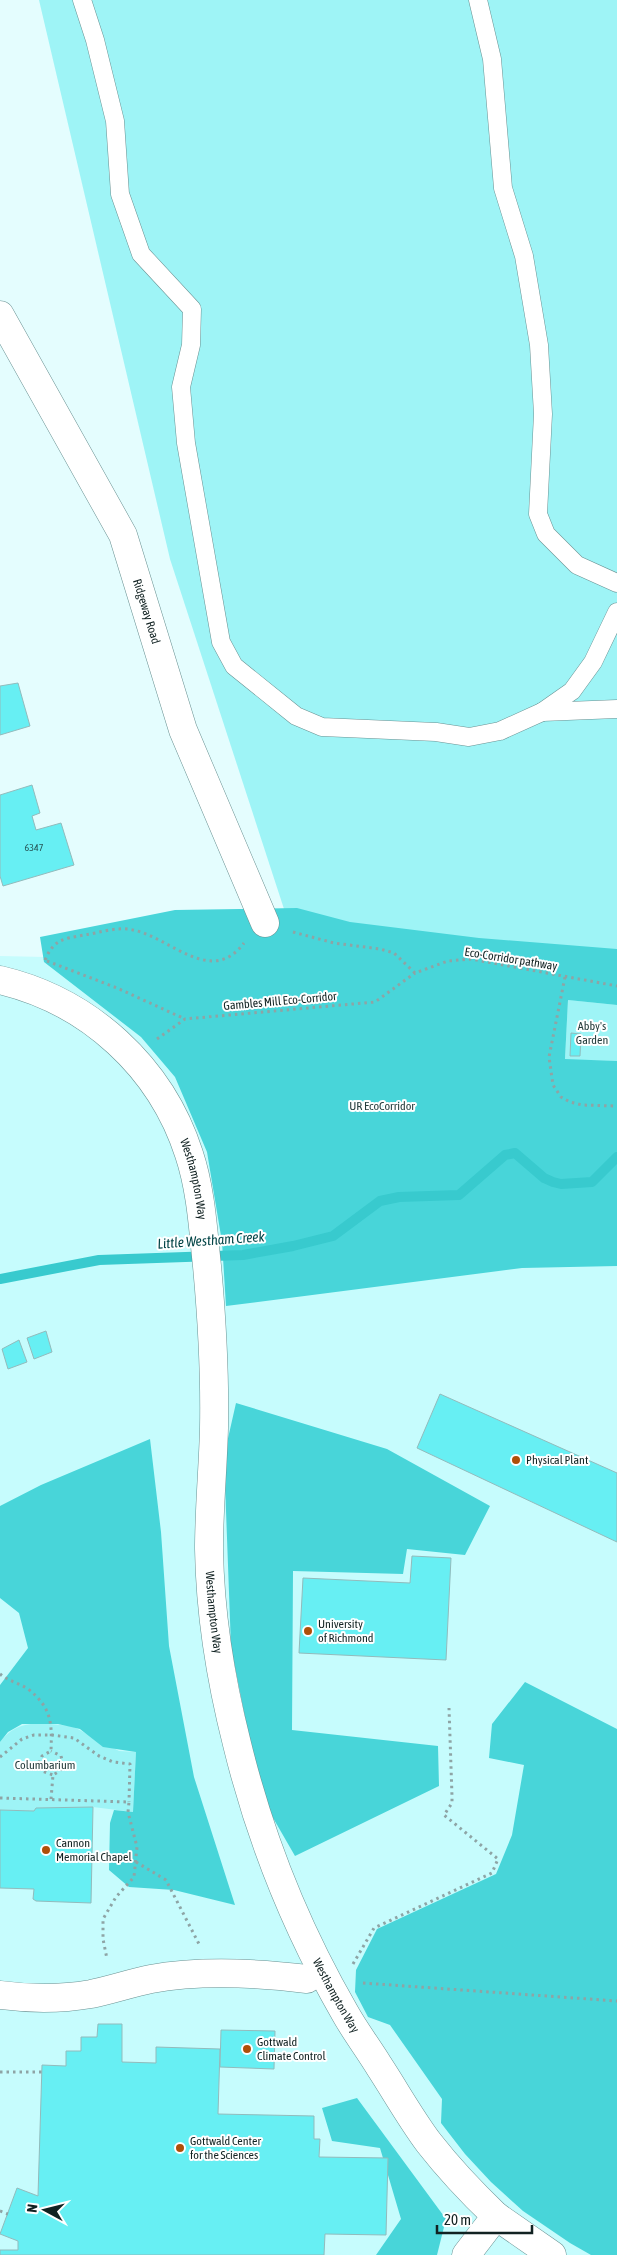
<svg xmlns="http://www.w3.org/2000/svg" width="617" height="2255" font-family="'Asap Condensed',sans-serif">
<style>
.built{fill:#c6fcfd}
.green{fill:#9ef4f6}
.forest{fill:#48d5d9}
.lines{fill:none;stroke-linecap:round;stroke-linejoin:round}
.stream{stroke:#38cace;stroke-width:10}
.building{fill:#67eff3;stroke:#92bbbc}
.lane-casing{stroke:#6a9293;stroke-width:19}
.street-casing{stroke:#6a9293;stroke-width:29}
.path{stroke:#8ea4a5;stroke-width:3;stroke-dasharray:2.5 4;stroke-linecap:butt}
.lane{stroke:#fff;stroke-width:18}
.street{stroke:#fff;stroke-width:28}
.poi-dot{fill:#af4f08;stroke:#fff;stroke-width:2}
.labels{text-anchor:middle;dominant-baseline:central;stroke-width:4;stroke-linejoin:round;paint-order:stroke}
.number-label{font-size:10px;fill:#265556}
.street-label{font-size:12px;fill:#122;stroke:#fff}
.park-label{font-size:12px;fill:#243c3c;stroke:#fff}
.poi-label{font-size:12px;fill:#122;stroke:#fff;text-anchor:start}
.water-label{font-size:14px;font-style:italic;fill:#024446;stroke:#fff}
</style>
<rect width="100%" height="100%" fill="#e4fdfe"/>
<path class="built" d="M0,956L46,957L617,990V2255H0Z"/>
<g class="green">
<path d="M39,0H617V965L299,939L284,909L170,559Z"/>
<path d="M568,1000L617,1005V1061L565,1060Z"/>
<path d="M39,1723L72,1726L119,1751L136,1752L133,1812L93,1807L37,1808L34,1811L0,1810V1742C13,1727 20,1725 39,1723Z"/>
</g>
<g class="forest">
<path d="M297,908L350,922L479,938L617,949V1005L568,1000L565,1059L617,1061V1266L522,1268L226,1306L222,1242L207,1152L175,1077L141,1037L44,962L40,937L175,910Z"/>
<path d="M236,1403L387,1449L490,1506L465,1555L407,1549L403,1574L293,1571L292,1730L438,1746L439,1786L295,1856L261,1797L231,1647L224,1456Z"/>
<path d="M150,1439L161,1532L169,1646L194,1777L235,1905L174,1890L129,1887L109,1870L110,1823L114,1810L133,1812L136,1752L103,1747L80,1729L58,1724H22L8,1732L0,1742V1685L28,1648L19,1613L0,1598V1506L41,1485Z"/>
<path d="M525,1682L617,1729V2255H591L570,2243L523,2211L491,2182L465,2154L441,2123L442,2099L390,2025L368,2017L355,1992L356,1970L377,1929L496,1874L512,1835L524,1765L489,1758L492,1724Z"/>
<path d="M357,2098L446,2219L437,2255H376L401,2219L380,2148L332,2141L322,2108Z"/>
</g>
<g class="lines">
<path class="stream" d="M0,1279L99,1260L243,1255L293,1246L333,1236L380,1201L399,1197L459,1195L505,1155L515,1153L544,1178L553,1182L561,1184L592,1182L617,1157"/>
</g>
<g class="building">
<path d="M18,683L30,726L0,735V686Z"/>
<path d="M32,785L40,813L32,816L36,830L61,823L74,865L3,886L0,876V795Z"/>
<path d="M571,1033L581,1034L580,1056H570Z"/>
<path d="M46,1331L52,1352L34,1359L27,1338Z"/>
<path d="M19,1340L27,1362L8,1369L2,1349Z"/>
<path d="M440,1394L617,1473V1542L417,1448Z"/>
<path d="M412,1556L451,1558L446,1660L299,1653L303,1578L410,1583Z"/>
<path d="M93,1807L91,1903L36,1901L33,1899L34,1889L0,1888V1810L34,1811L36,1808Z"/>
<path d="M98,2024H122V2062L156,2063V2047L220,2049L218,2114L314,2116V2139H320L319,2157L388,2158L386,2235L325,2234L324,2255H0V2250H18V2241L0,2234L17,2188L38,2196L42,2065L66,2066V2051H81V2037H97Z"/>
<path d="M221,2030L275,2031L274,2069L220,2067Z"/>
</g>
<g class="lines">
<defs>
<g id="lane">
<path d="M82,0L95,40L115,121L120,194L141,254L192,309L191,345L181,387L186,443L221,642L234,666L296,716L322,727L436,732L469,737L500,731L542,712L572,691L593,662L617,612"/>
<path d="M478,0L492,59L503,188L524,256L539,345L543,414L538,514L546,534L577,565L617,583"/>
<path d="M542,712L617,709"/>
</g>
<g id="street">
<path id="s1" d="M0,315L123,535L183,730L265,923"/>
<path id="s2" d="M0,980C89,1001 161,1067 189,1154C201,1190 203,1229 207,1266C212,1320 215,1374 214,1428C213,1468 209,1508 209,1549C210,1614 221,1681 237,1744C260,1838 297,1930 345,2013C355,2031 368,2048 379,2066C396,2092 411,2119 429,2143C450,2170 472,2193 496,2216L466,2255"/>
<path d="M0,1995C30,1999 62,1999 91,1994C111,1990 131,1983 151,1979C200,1970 258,1973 307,1979"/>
<path d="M496,2216L552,2255"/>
</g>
</defs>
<use href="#lane" class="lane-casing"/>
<use href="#street" class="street-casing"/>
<g class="path">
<path d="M293,932L334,943L380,949L394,953L415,973L448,961L471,959L617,986"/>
<path d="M45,960C54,939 63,939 84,935C99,933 118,926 133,930C170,937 211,987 244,943"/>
<path d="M47,961L117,988L185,1019"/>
<path d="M565,977L549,1057L553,1085L561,1097L570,1102L582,1105L617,1106"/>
<path d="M157,1039L185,1019L375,1002L415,973"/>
<path d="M0,1674C8,1681 19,1683 28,1689C52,1708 52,1723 51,1751L42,1756L39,1763L42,1771L53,1775"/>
<path d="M0,1757L22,1739L34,1735H52L74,1738L99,1756L113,1762L130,1764L129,1802"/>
<path d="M0,1798L129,1802L128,1812L137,1847L134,1877L116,1897L103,1919V1939L107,1959"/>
<path d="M51,1799L53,1775L60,1771L63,1764L61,1756L51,1751"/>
<path d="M136,1862L166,1880L199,1944"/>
<path d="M353,1964L374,1928L492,1873L498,1859L444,1815L452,1803V1796L449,1708"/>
<path d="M363,1983L617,2001"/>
<path d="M0,2072H42"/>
<path d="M0,2211L8,2214"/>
</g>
<use href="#lane" class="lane"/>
<use href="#street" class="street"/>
</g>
<g class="poi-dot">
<circle cx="516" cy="1460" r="5"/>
<circle cx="308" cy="1631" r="5"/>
<circle cx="46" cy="1850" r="5"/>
<circle cx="247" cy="2049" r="5"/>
<circle cx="180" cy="2148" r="5"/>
</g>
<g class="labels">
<g class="number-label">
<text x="34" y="847">6347</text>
</g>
<g class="street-label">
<text stroke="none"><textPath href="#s1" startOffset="332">Ridgeway Road</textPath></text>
<text transform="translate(511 959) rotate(9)">Eco-Corridor pathway</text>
<text transform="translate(280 1001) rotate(-5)">Gambles Mill Eco-Corridor</text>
<text stroke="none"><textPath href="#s2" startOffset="294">Westhampton Way</textPath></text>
<text stroke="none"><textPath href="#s2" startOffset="729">Westhampton Way</textPath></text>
<text stroke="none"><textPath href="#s2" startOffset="1134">Westhampton Way</textPath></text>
</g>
<g class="park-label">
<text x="592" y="1026">Abby's<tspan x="592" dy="14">Garden</tspan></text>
<text x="382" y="1106">UR EcoCorridor</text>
<text x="45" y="1765">Columbarium</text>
</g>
<g class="poi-label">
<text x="526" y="1460">Physical Plant</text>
<text x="318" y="1624">University<tspan x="318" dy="14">of Richmond</tspan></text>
<text x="56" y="1843">Cannon<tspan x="56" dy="14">Memorial Chapel</tspan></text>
<text x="257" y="2042">Gottwald<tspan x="257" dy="14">Climate Control</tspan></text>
<text x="190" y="2141">Gottwald Center<tspan x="190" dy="14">for the Sciences</tspan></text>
</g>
<g class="water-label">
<text transform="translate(211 1240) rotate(-4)">Little Westham Creek</text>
</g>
</g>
<g transform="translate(45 2210) rotate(277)" stroke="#ffffff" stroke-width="4" paint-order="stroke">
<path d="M0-4L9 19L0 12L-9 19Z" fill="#112222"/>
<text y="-8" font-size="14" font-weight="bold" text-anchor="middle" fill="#112222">N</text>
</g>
<path d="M437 2225v8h95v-8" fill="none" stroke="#112222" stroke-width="2.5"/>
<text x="444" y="2225" font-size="15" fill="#112222" stroke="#ffffff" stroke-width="4" paint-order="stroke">20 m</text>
</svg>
